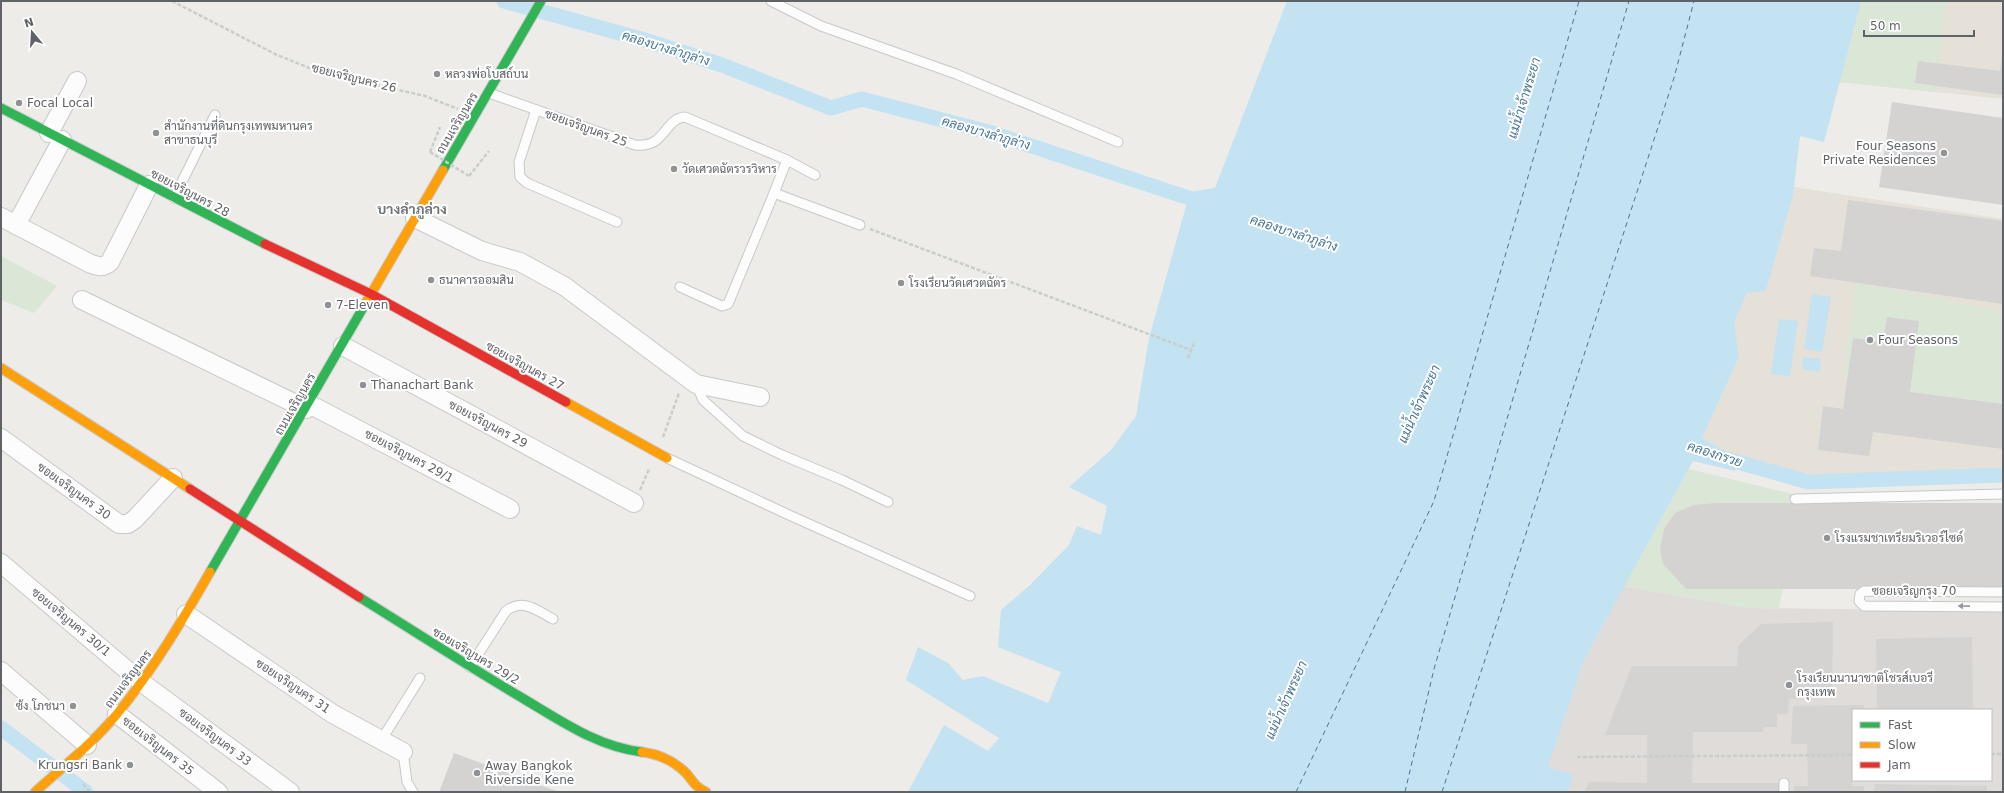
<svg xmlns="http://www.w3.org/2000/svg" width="2004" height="793" font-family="'DejaVu Sans',Sarabun,sans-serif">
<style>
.commercial{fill:#e5e1d8}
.education{fill:#dfdcd9;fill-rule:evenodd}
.green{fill:#dae7d6}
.water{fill:#c3e2f2}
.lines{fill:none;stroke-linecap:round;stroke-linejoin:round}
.canal{stroke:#c3e2f2;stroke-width:15}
.ferry{stroke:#477696;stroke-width:1;stroke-dasharray:5 4;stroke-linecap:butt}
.building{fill:#d4d3d2}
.lane-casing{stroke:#c8c8c8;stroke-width:11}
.street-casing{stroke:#c8c8c8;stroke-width:20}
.fast-casing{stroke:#cacaca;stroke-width:11}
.slow-casing{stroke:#cacaca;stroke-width:11}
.jam-casing{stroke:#cacaca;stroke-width:11}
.path{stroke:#cacecb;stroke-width:2.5;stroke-dasharray:4 2;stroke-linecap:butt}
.lane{stroke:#fcfcfc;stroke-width:9}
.street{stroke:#fcfcfc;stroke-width:18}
.fast{stroke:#30b455;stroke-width:9}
.slow{stroke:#ff9f0a;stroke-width:9}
.jam{stroke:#e5322d;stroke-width:9}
.path-bridge{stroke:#cacecb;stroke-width:2.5;stroke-dasharray:4 2;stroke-linecap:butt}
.oneway{fill:#96989a}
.poi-dot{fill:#919294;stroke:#fff;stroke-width:1.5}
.labels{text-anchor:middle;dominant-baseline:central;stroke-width:4;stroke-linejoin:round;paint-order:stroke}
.poi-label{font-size:12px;fill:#5f6266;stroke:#fff;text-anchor:start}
.street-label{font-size:12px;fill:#5f6266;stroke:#fff}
.water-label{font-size:13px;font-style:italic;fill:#477696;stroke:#fff}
.quarter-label{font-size:14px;font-weight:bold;fill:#707478;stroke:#fff}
</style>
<rect width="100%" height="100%" fill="#edece9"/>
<g class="commercial">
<path d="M1861,1H2003V99L1839,82Z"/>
<path d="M1794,187L2003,219V473L1809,480L1739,459L1702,438L1739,357L1733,323L1747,293L1766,291Z"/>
</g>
<path class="education" d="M1624,586L1748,608L2003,611V792H1539L1584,660ZM1853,710H1991V780H1853Z"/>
<g class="green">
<path d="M1861,1H1946L1935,92L1839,82Z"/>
<path d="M1,256L57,286L34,313L1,300Z"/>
<path d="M1856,283L2003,312V410L1844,377Z"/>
<path d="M1689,469L1801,496L1779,608H1748L1624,586Z"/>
</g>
<g class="water">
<path d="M1287,1H1861L1824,142L1800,136L1793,195L1766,291L1747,293L1734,323L1739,357L1702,438L1739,459L1735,471L1693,461L1584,660L1548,767L1574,775L1567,792H908L944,725L988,751L999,738L906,680L918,647L948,663L963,680L983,676L1048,703L1061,672L998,647L1001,610L1030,585L1069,545L1077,526L1101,535L1107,506L1069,487L1111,450L1136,416L1149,338L1190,192L1215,188Z"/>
<path d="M1812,294L1831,297L1822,352L1804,349Z"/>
<path d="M1779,319L1798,321L1790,376L1771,374Z"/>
<path d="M1803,357L1821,359L1820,372L1802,369Z"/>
</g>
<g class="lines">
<g class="canal">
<path d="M504,1L641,39L722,65L831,108L862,99L992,133L1207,204"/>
<path d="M1720,457L1808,482L2003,475"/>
<path d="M1,728L86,792"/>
</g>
<g class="ferry">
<path d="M1296,792L1434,501L1579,1"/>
<path d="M1405,792L1434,669L1629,1"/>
<path d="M1442,792L1674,78L1694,1"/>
</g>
</g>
<g class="building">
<path d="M2002,56L2003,95L1915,83L1918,61L2000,71Z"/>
<path d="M1892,102L2003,118V205L1879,187Z"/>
<path d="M1848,200L2003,221V304L1810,276L1814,248L1841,251Z"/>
<path d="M1887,317L1919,321L1910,392L2003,404V449L1873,432L1869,456L1818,450L1823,406L1843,409L1853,338L1883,342Z"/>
<path d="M1716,503H2003V589H1686L1663,564L1660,549L1664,529L1675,513L1693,505Z"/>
<path d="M1833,622L1832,698L1789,699L1788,714H1777V727H1763V732H1693L1692,783H1781L1782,792H1585L1589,782L1647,783V735H1605L1632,666H1737L1738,646L1761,624Z"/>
<path d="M1972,637L1973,710H1877L1876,639Z"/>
<path d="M1864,705V710H1853L1852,786H1864V792H1794V786H1808L1807,744H1791L1793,706Z"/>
<path d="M454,753L559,792H439Z"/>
<path d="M1875,784L1987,786V792H1874Z"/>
</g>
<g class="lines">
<defs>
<g id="lane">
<path d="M771,1L821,26L956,74L1118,142"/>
<path d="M489,93L635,145C667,148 663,119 685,117L787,160L815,175"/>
<path d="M536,110L519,162L520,177L527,183L617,222"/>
<path d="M787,160L774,193L860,225"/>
<path d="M174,198L215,115"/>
<path d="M680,287L722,306L728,304L774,193"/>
<path d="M696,384L703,400L743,436L782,455L842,480L888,502"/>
<path d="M667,458L789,515L970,596"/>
<path d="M1795,499L2003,494"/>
<path d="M2003,592L1864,591L1860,594L1859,601L1864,606L2003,607"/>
<path d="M470,667L506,611C523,598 536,610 553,619"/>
<path d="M382,739L420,678"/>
<path d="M403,752L407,782L413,792"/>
<path d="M1784,792V783"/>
</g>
<g id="street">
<path d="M49,133L77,81"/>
<path d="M1,217L89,263C97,266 103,269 110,262L149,185"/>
<path d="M415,218L482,251L520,262L564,286L696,384L760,397"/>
<path d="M16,225L62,140"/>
<path d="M82,300L306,409"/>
<path d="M343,346L634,503"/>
<path d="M309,404L510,509"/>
<path d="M1,438L119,524H128L135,519L173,478"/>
<path d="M1,563L141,682L290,792"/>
<path d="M186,614L333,714L403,752"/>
<path d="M1,671L87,745"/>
<path d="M117,714L218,792"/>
</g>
<g id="fast">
<path d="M1,108L265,244"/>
<path d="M443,170L541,1"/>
<path d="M210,572L367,301"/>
<path d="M359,597C414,631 468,666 524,699C561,721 598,747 642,752"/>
</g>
<g id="slow">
<path d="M367,301L443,170"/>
<path d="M1,368L190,489"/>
<path d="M566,402L667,458"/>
<path d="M642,752C658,754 674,761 686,773C694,782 694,786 706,792"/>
<path d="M35,792C63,767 93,743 117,714C153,670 182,621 210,572"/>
</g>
<g id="jam">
<path d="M265,244L371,294L566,402"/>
<path d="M190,489L359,597"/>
</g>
</defs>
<use href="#lane" class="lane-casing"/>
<use href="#street" class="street-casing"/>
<use href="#fast" class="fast-casing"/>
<use href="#slow" class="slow-casing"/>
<use href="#jam" class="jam-casing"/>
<g class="path">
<path d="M172,1L275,54L319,72L425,96L458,109"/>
<path d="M430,152L440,127"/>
<path d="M469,176L489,151"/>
<path d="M870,229L1191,350"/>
<path d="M1188,358L1195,341"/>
<path d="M663,437L679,393"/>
<path d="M640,490L649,469"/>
<path d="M1,734H2"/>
<path d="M1991,754H2003"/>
<path d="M1577,757L1853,755"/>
<path d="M83,784L90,792"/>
</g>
<use href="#lane" class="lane"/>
<use href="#street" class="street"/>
<use href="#fast" class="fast"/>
<use href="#slow" class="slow"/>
<use href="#jam" class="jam"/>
<path class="path-bridge" d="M430,152L469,176"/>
</g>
<defs><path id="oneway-solid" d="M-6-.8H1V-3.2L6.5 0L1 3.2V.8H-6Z"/></defs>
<use class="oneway" href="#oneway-solid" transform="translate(1964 606) rotate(-179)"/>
<g class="poi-dot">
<circle cx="437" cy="74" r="4"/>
<circle cx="19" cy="103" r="4"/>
<circle cx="156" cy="133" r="4"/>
<circle cx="1944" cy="153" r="4"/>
<circle cx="674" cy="169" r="4"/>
<circle cx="431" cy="280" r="4"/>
<circle cx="901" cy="283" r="4"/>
<circle cx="328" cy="305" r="4"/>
<circle cx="1870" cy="340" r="4"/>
<circle cx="363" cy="385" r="4"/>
<circle cx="1827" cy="538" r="4"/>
<circle cx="1789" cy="685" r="4"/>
<circle cx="73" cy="706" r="4"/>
<circle cx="130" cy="765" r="4"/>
<circle cx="477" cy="773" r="4"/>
</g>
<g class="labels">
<g class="poi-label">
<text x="445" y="74">หลวงพ่อโบสถ์บน</text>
<text x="27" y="103">Focal Local</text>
<text x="164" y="126">สํานักงานที่ดินกรุงเทพมหานคร<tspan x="164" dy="14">สาขาธนบุรี</tspan></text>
<text x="1936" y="146" text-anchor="end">Four Seasons<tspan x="1936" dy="14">Private Residences</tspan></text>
<text x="682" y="169">วัดเศวตฉัตรวรวิหาร</text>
<text x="439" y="280">ธนาคารออมสิน</text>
<text x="909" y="283">โรงเรียนวัดเศวตฉัตร</text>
<text x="336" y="305">7-Eleven</text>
<text x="1878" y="340">Four Seasons</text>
<text x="371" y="385">Thanachart Bank</text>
<text x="1835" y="538">โรงแรมชาเทรียมริเวอร์ไซด์</text>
<text x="1797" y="678">โรงเรียนนานาชาติโชรส์เบอรี<tspan x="1797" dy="14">กรุงเทพ</tspan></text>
<text x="65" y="706" text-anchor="end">ซ้ง โภชนา</text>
<text x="122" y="765" text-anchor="end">Krungsri Bank</text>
<text x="485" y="766">Away Bangkok<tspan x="485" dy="14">Riverside Kene</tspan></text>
</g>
<g class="street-label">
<text transform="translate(354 78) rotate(14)">ซอยเจริญนคร 26</text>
<text transform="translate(457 123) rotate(-59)">ถนนเจริญนคร</text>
<text transform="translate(586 128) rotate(20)">ซอยเจริญนคร 25</text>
<text transform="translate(190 193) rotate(28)">ซอยเจริญนคร 28</text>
<text transform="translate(525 366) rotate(29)">ซอยเจริญนคร 27</text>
<text transform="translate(295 404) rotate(-60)">ถนนเจริญนคร</text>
<text transform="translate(488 424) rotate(28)">ซอยเจริญนคร 29</text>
<text transform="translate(409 456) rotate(28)">ซอยเจริญนคร 29/1</text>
<text transform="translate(74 491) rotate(36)">ซอยเจริญนคร 30</text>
<text x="1914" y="591">ซอยเจริญกรุง 70</text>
<text transform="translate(71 622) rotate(40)">ซอยเจริญนคร 30/1</text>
<text transform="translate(476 656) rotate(31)">ซอยเจริญนคร 29/2</text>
<text transform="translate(128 679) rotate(-53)">ถนนเจริญนคร</text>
<text transform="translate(293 686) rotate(34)">ซอยเจริญนคร 31</text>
<text transform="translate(215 737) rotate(37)">ซอยเจริญนคร 33</text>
<text transform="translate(158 746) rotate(38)">ซอยเจริญนคร 35</text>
</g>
<g class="water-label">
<text transform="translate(666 48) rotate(17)">คลองบางลำภูล่าง</text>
<text transform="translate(1524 98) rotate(-73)">แม่น้ำเจ้าพระยา</text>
<text transform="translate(986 133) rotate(16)">คลองบางลำภูล่าง</text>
<text transform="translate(1294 233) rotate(18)">คลองบางลำภูล่าง</text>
<text transform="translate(1419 404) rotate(-66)">แม่น้ำเจ้าพระยา</text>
<text transform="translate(1715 454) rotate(18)">คลองกรวย</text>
<text transform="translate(1286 700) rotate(-66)">แม่น้ำเจ้าพระยา</text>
</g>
<g class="quarter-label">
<text x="412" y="209">บางลำภูล่าง</text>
</g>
</g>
<rect width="2004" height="793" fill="none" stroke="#5f6266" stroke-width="4"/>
<rect x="1852" y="709" width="140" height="72" fill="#ffffff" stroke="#bfc0c2"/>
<rect x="1860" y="722" width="20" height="6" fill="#30b455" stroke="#bfc0c2"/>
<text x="1888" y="729" font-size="12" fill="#5f6266">Fast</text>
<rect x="1860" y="742" width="20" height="6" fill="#ff9f0a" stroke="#bfc0c2"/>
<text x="1888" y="749" font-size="12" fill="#5f6266">Slow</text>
<rect x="1860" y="762" width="20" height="6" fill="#e5322d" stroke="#bfc0c2"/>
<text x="1888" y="769" font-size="12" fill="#5f6266">Jam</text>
<g transform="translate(32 32) rotate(342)" stroke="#ffffff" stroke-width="3" paint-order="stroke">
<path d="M0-3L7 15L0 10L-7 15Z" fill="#5f6266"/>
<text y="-6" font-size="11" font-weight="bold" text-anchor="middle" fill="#5f6266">N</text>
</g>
<path d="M1864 30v6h110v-6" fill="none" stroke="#5f6266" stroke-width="2"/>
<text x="1870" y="30" font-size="12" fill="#5f6266" stroke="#ffffff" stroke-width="3" paint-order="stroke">50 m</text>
</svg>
